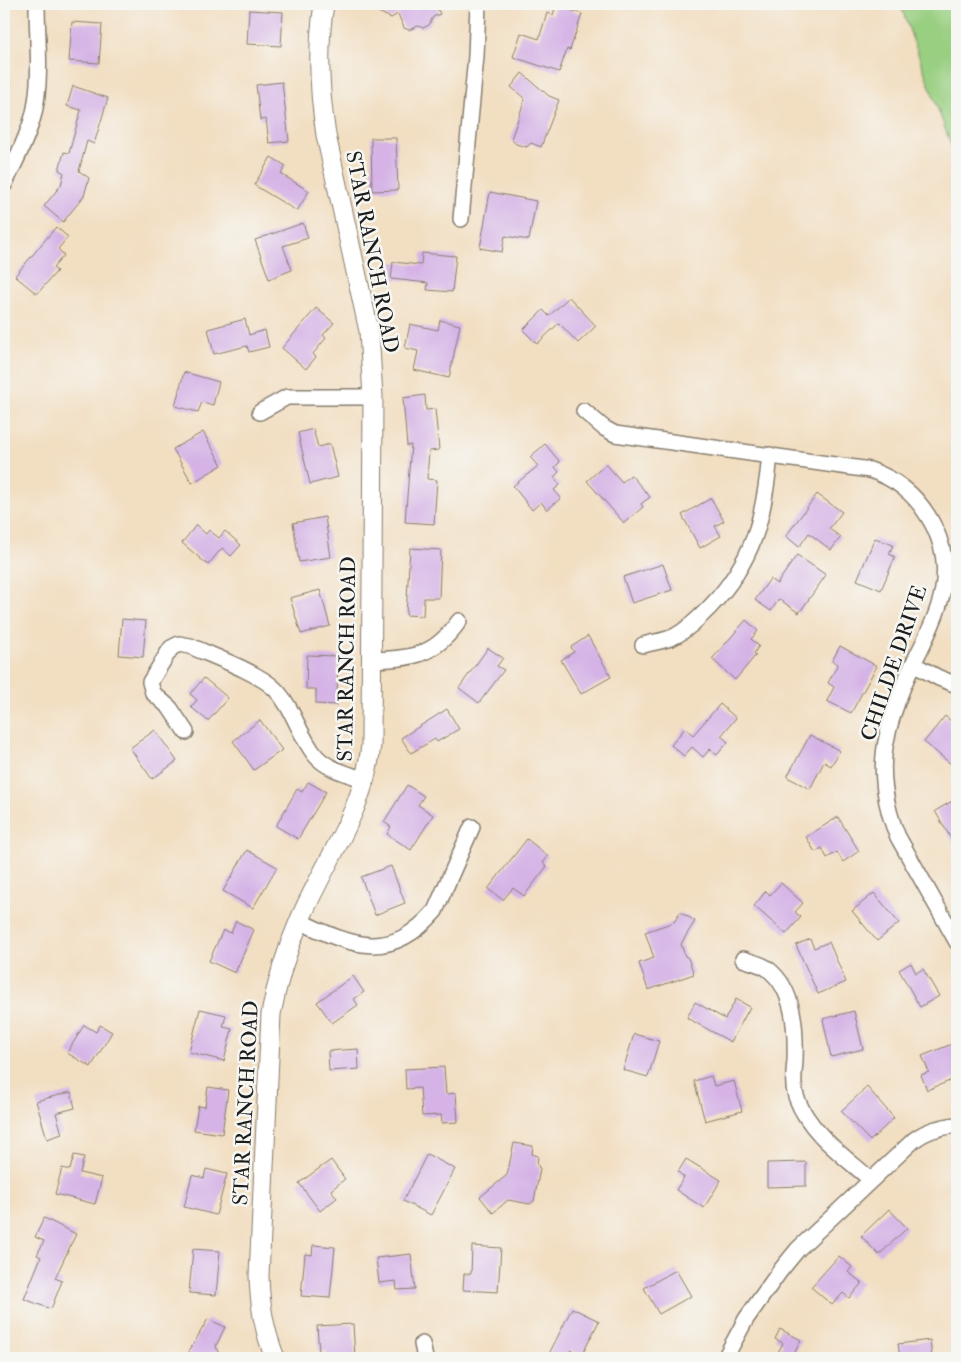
<svg xmlns="http://www.w3.org/2000/svg" width="961" height="1362" font-family="'IM FELL Double Pica',serif">
<style>
.green{fill:#99cf81;stroke:#5a764e}
.building{fill:#d5b3e6}
.lines{fill:none;stroke-linecap:round;stroke-linejoin:round}
.minor-casing{stroke:#877d6e;stroke-width:18}
.tertiary-casing{stroke:#877d6e;stroke-width:21}
.minor{stroke:#fff;stroke-width:15}
.tertiary{stroke:#fff;stroke-width:19}
.labels{text-anchor:middle;dominant-baseline:central;stroke-width:5;stroke-linejoin:round;paint-order:stroke}
.street-label{font-size:21px;fill:#1c1c1c;stroke:#f6f6f2}
</style>
<rect width="100%" height="100%" fill="#f6f6f2"/>
<filter id="ink" filterUnits="userSpaceOnUse"><feTurbulence type="fractalNoise" baseFrequency=".02" numOctaves="2"/><feDisplacementMap in="SourceGraphic" scale="10" xChannelSelector="R" yChannelSelector="G"/><feConvolveMatrix kernelMatrix="1 2 1 2 8 2 1 2 1" color-interpolation-filters="sRGB"/></filter>
<filter id="wash" filterUnits="userSpaceOnUse"><feTurbulence type="fractalNoise" baseFrequency=".0096" numOctaves="4" result="noise"/><feDisplacementMap in="SourceGraphic" scale="20" xChannelSelector="R" yChannelSelector="G"/><feGaussianBlur stdDeviation="1.12" result="paint"/><feColorMatrix in="noise" values="0 0 0 0 0 0 0 0 0 0 0 0 0 0 0 0 0 1.4 0 .05"/><feComposite in="paint" operator="in"/></filter>
<g filter="url(#wash)">
<rect width="100%" height="100%" fill="#f2dec1"/>
<path class="green" d="M900,4H957V162Z"/>
<g id="blocks">
<g class="building">
<path d="M361,4H435L440,14L433,17L429,25L423,28L418,26L409,30L404,28L398,14L391,18Z"/>
<path d="M556,5L582,14L570,50L567,49L559,72L513,57L521,33L539,39L547,13L553,15Z"/>
<path d="M249,10L283,12L281,46L247,44Z"/>
<path d="M72,22L102,24L99,63L69,61Z"/>
<path d="M522,73L549,96L559,100L541,147L531,143L527,147L516,144L511,139L525,99L511,87Z"/>
<path d="M282,82L289,141L269,143L266,119L260,120L256,85Z"/>
<path d="M73,86L108,98L94,144L87,141L79,171L89,178L84,196L63,222L44,206L61,185L64,173L59,170L64,152L69,153L81,110L67,106Z"/>
<path d="M371,138H396L398,190L372,191Z"/>
<path d="M271,157L286,166L281,174L309,191L297,211L254,185Z"/>
<path d="M490,192L536,201L529,240L505,236L502,252L480,248Z"/>
<path d="M303,223L308,238L283,246L292,270L269,279L255,240Z"/>
<path d="M56,227L68,237L58,249L64,255L53,268L57,271L37,294L15,276Z"/>
<path d="M422,253L456,256L452,292L427,290L428,283L391,279L393,262L421,265Z"/>
<path d="M569,297L596,326L578,343L559,323L537,344L523,330L543,310L549,316Z"/>
<path d="M316,308L334,323L323,335L326,338L313,354L316,357L306,369L282,348Z"/>
<path d="M245,319L249,335L265,330L269,347L249,352L247,346L214,354L208,329Z"/>
<path d="M440,320L460,325L449,378L414,370L418,351L405,348L410,324L438,330Z"/>
<path d="M184,372L219,382L213,405L202,402L198,412L175,406Z"/>
<path d="M425,395L426,410L435,409L439,450L429,451L427,479L437,480L434,524L405,522L411,445L407,446L403,398Z"/>
<path d="M313,429L318,447L330,444L338,477L310,484L298,433Z"/>
<path d="M203,432L222,465L192,483L173,449Z"/>
<path d="M545,444L560,462L555,467L559,472L554,477L560,485L554,490L561,498L547,510L541,502L532,510L513,486L538,466L530,457Z"/>
<path d="M606,464L622,482L631,475L650,497L641,504L643,507L624,523L587,481Z"/>
<path d="M817,494L842,512L829,529L841,537L831,550L809,533L799,547L786,536Z"/>
<path d="M711,498L724,521L715,526L721,536L700,548L682,515Z"/>
<path d="M325,517L331,557L299,562L293,523Z"/>
<path d="M196,525L206,534L209,530L219,538L225,531L241,545L231,556L222,548L208,565L182,543Z"/>
<path d="M875,538L893,545L889,554L895,557L881,590L857,580Z"/>
<path d="M410,548L441,550L439,598H424L423,616L406,615Z"/>
<path d="M797,555L826,575L799,613L779,599L771,611L755,600L770,579L777,584Z"/>
<path d="M663,564L672,590L632,603L623,577Z"/>
<path d="M320,590L330,626L301,634L290,598Z"/>
<path d="M122,619L146,621L143,657L119,655Z"/>
<path d="M746,620L758,631L751,639L759,646L754,653L756,655L735,680L712,659Z"/>
<path d="M588,636L611,677L581,694L561,660L574,652L571,647Z"/>
<path d="M840,646L877,666L851,713L827,701L834,687L828,683L838,664L832,661Z"/>
<path d="M488,648L503,658L497,666L504,670L479,703L459,688Z"/>
<path d="M307,655L338,656L337,705L316,704V689H306Z"/>
<path d="M204,678L228,698L208,721L191,707L197,700L190,694Z"/>
<path d="M720,704L736,718L721,736L728,742L717,755L710,749L703,757L692,747L684,756L671,745L685,728L693,735Z"/>
<path d="M447,709L459,729L437,742L435,739L411,753L401,738Z"/>
<path d="M945,716L957,726V756L951,764L924,742Z"/>
<path d="M260,720L282,750L254,770L233,741Z"/>
<path d="M155,730L177,761L152,779L130,748Z"/>
<path d="M810,735L840,751L831,766L824,762L810,789L787,777Z"/>
<path d="M308,782L326,792L298,839L276,826L297,789L302,792Z"/>
<path d="M407,785L424,796L418,805L433,815L411,850L387,834L391,827L384,822Z"/>
<path d="M954,800L957,806V849L935,811Z"/>
<path d="M838,817L859,851L843,862L837,852L827,858L822,848L815,852L806,837Z"/>
<path d="M527,839L548,856L543,863L547,866L524,896L513,888L503,900L488,889Z"/>
<path d="M247,850L277,867L253,908L223,891Z"/>
<path d="M391,866L405,903L375,915L361,877Z"/>
<path d="M781,883L803,903L795,912L801,917L786,934L754,906L766,891L770,895Z"/>
<path d="M874,893L899,923L877,941L852,911Z"/>
<path d="M680,912L695,921L681,944L685,956L688,958L694,974L648,990L639,963L654,958L645,932L674,922Z"/>
<path d="M236,921L254,930L235,973L209,961L223,930L231,933Z"/>
<path d="M810,939L814,948L829,942L846,982L818,994L796,945Z"/>
<path d="M911,963L916,973L923,969L939,996L920,1007L899,970Z"/>
<path d="M353,976L364,992L354,999L358,1005L332,1023L317,1002Z"/>
<path d="M736,999L750,1007L731,1042L687,1018L695,1002L725,1019Z"/>
<path d="M200,1009L226,1015L223,1027L232,1029L224,1061L189,1052Z"/>
<path d="M854,1011L863,1049L831,1057L823,1019Z"/>
<path d="M84,1025L96,1032L100,1025L112,1032L91,1067L67,1053Z"/>
<path d="M634,1034L659,1041L648,1077L623,1070Z"/>
<path d="M957,1042V1078L927,1090L921,1075L929,1072L922,1056Z"/>
<path d="M358,1049L359,1069L329,1071L328,1051Z"/>
<path d="M444,1067L446,1094L456,1093L458,1122L442,1123L441,1115L422,1116L420,1088L406,1089L405,1069Z"/>
<path d="M711,1076L714,1086L734,1081L742,1111L705,1121L694,1081Z"/>
<path d="M208,1087L228,1090L222,1134L194,1130L198,1106L205,1107Z"/>
<path d="M867,1087L894,1118L870,1141L841,1111Z"/>
<path d="M71,1092L75,1108L56,1113L62,1134L47,1139L36,1101Z"/>
<path d="M514,1143L533,1146L532,1154L538,1156L537,1164L540,1169L534,1201L530,1204L508,1200L493,1213L480,1197L507,1175Z"/>
<path d="M427,1154L455,1169L431,1215L403,1201Z"/>
<path d="M74,1155L84,1157L80,1173L102,1178L95,1204L55,1194L62,1168L70,1170Z"/>
<path d="M686,1159L721,1180L704,1208L676,1190L684,1177L678,1172Z"/>
<path d="M331,1160L345,1179L331,1190L337,1198L320,1211L299,1183Z"/>
<path d="M806,1162V1186L767,1187V1163Z"/>
<path d="M206,1169L227,1174L216,1215L184,1207L192,1175L204,1178Z"/>
<path d="M889,1209L907,1228L879,1255L861,1236Z"/>
<path d="M44,1218L76,1234L55,1278L62,1281L51,1309L24,1299L41,1257L37,1255L44,1241L35,1237Z"/>
<path d="M313,1245L335,1247L330,1298L301,1296L305,1254L312,1255Z"/>
<path d="M472,1246L501,1248L498,1292L463,1290L464,1274H471Z"/>
<path d="M193,1249L220,1251L216,1295L189,1293Z"/>
<path d="M411,1254L415,1289L397,1290L396,1281L379,1283L376,1258Z"/>
<path d="M839,1256L852,1267L848,1272L862,1283L849,1298L843,1293L832,1305L811,1287Z"/>
<path d="M676,1270L691,1296L659,1314L644,1288Z"/>
<path d="M572,1308L599,1321L582,1355L571,1350L567,1358H547Z"/>
<path d="M208,1319L225,1327L216,1346L220,1358H192L189,1351Z"/>
<path d="M353,1324L355,1358H328L327,1351L319,1352L317,1326Z"/>
<path d="M780,1329L801,1340L792,1358H775L783,1343L775,1339Z"/>
<path d="M930,1340L932,1358H900L898,1344Z"/>
</g>
</g>
</g>
<g filter="url(#ink)">
<use href="#blocks" fill-opacity="0" stroke="#877d6e" stroke-width="1"/>
<g class="lines">
<defs>
<g id="minor">
<path d="M4,185C15,162 28,137 34,113C42,77 37,40 37,4"/>
<path d="M461,219L476,56L478,4"/>
<path d="M584,411L604,428L615,434L870,470C896,479 914,493 928,516C961,569 939,612 914,662C904,683 892,714 887,737C879,770 885,807 898,837L957,942"/>
<path d="M260,412L287,397H373"/>
<path d="M643,645C653,642 664,641 673,637C686,631 699,618 709,608C754,561 764,518 770,455"/>
<path d="M371,660C411,659 435,656 459,621"/>
<path d="M913,664L939,678L957,685"/>
<path d="M186,732L170,708L153,693L150,682L171,648L179,644L190,646C213,656 259,673 275,689C293,707 299,735 315,755C326,769 349,774 365,780"/>
<path d="M299,921C352,946 390,963 435,911L472,827"/>
<path d="M743,959C751,962 762,964 768,969C795,990 796,1030 795,1061C794,1073 792,1087 797,1099C810,1133 844,1156 871,1180"/>
<path d="M422,1344L425,1358"/>
<path d="M725,1358L746,1319L780,1271L798,1249L914,1140C927,1130 941,1127 957,1125"/>
</g>
<path id="tertiary" d="M275,1358C264,1330 260,1306 259,1276L271,1014C277,982 286,952 299,922C323,864 365,810 371,745L373,397L369,331L326,135C319,91 317,48 324,4"/>
</defs>
<use href="#minor" class="minor-casing"/>
<use href="#tertiary" class="tertiary-casing"/>
<use href="#minor" class="minor"/>
<use href="#tertiary" class="tertiary"/>
</g>
</g>
<g class="labels">
<g class="street-label">
<text transform="translate(372 252) rotate(79)">STAR RANCH ROAD</text>
<text transform="translate(347 659) rotate(-89)">STAR RANCH ROAD</text>
<text transform="translate(894 663) rotate(-71)">CHILDE DRIVE</text>
<text transform="translate(246 1103) rotate(-87)">STAR RANCH ROAD</text>
</g>
</g>
<rect width="961" height="1362" fill="none" stroke="#f6f6f2" stroke-width="20"/>
</svg>
